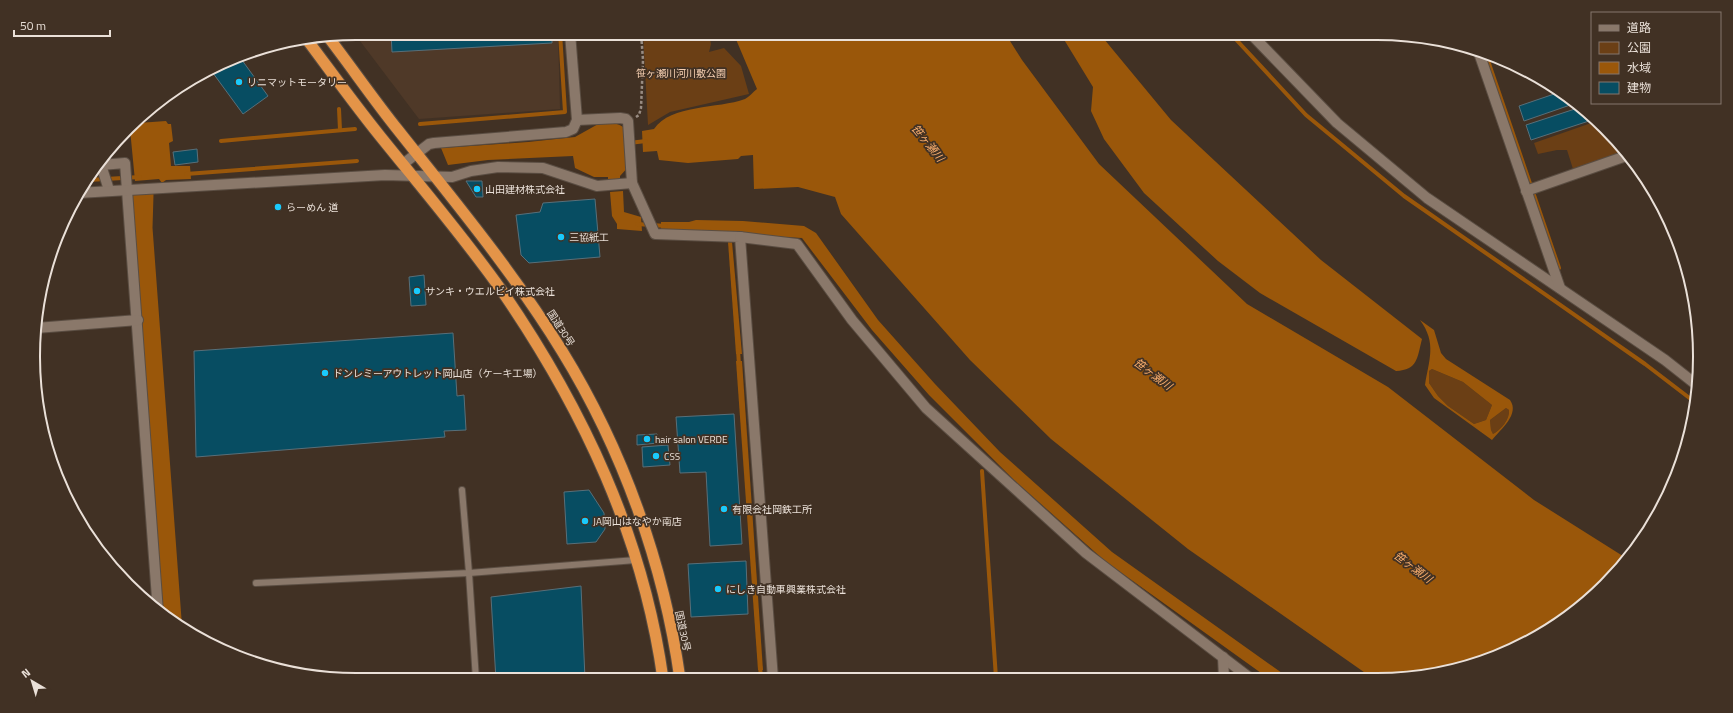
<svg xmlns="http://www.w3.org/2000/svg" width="1733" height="713" font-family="'Titillium Web','Noto Sans JP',sans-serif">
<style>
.built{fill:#4f3928}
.green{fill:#6b3f15}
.water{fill:#9a570a;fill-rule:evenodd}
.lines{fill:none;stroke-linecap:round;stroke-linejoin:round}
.stream{stroke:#9a570a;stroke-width:4}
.river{stroke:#9a570a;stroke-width:23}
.building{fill:#074d62;stroke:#586f79}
.service-casing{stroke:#5a4d42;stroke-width:8}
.minor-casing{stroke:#5a4d42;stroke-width:12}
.trunk-casing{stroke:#5a4d42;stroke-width:13}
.path{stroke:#998c82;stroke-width:2.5;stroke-dasharray:3 2;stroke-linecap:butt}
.service{stroke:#8a786a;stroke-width:6}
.minor{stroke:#8a786a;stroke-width:10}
.trunk{stroke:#e49448;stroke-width:11}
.poi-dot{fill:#1acafc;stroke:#413124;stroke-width:1.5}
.labels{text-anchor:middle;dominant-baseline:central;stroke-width:3.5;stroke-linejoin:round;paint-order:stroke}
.park-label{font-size:10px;fill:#f7d0b2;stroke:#413124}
.poi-label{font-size:10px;fill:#eae0d8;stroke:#413124;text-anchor:start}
.street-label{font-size:10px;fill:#eae0d8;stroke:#413124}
.water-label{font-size:11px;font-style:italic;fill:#f8ad6d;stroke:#413124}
.rim{fill:none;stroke:#eae0d8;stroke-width:2}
</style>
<rect width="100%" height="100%" fill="#413124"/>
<path class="built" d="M354,33H558L560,109L419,119Z"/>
<g class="green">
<path d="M643,33H709L711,44L709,52L724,48L741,66L749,94L670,112L648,125Z"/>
<path d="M1597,121L1626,152L1573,169L1567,150H1557L1538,154L1534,143Z"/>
<path d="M1432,369L1463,382L1492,405L1486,420L1474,424L1448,406L1438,396L1429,383V371Z"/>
<path d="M1506,408L1509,410C1510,419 1501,430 1493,434L1491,430L1490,420Z"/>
</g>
<g class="water">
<path d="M737,33H1005L1022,60L1099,164L1247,304L1388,387L1534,500L1626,558L1590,600L1519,647L1419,677H1371L1188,549L1051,439L970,360L841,214L835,197L798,187L754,189L753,155L741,156L738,159L688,163L659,160L657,151L643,152L642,131L654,129C671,104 718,109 745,99C749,97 753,92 757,89L735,37Z"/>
<path d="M1060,33H1099L1171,120L1321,260L1422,339C1417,358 1418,370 1396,371L1260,293L1218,261L1144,193L1104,139L1091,111L1093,87Z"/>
<path d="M137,120L138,123L166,121L168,124H171L173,141L169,143L171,166H190L191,179L166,180L162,183L159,179L135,181L130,129Z"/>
<path d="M600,123C612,123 619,122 628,131L630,165L620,176V180L608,181V177H594L575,168L573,156L488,160L448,165L441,148L528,142L575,137Z"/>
<path d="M623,191L624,212L641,217L642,231L617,229V224L612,216L610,192Z"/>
<path d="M696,220L743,221L804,226L816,233L878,320L935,384L1000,452L1112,552L1289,678H1268L1105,561L1013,479L929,395L872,330L802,238L661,230V222H689Z"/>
<path d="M728,242H732L742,354H736Z"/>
<path d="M1420,320L1434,330L1441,353L1446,359L1510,400C1520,414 1501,429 1492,440L1434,398L1425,385C1429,360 1437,343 1420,320ZM1432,369L1463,382L1492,405L1486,420L1474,424L1448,406L1438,396L1429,383V371ZM1506,408L1509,410C1510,419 1501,430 1493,434L1491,430L1490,420Z"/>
<path d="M736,361H742L763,670H758Z"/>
</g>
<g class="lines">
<g class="stream">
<path d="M1230,33L1306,115L1404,196L1645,364L1696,403"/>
<path d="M1485,52L1559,268"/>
<path d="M339,109L340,130"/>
<path d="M420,124L565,112L560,33"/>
<path d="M221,141L355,129"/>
<path d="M629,143L646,141"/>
<path d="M186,174L357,161"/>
<path d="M88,180L140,177"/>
<path d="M141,213L150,198"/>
<path d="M637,224L666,226"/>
<path d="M738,350L739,365"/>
<path d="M982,471L996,678"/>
<path d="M760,665L761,679"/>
</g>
<path class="river" d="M142,195L141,228L170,619"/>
</g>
<g class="building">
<path d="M391,33H552V43L392,52Z"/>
<path d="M239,56L268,96L243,114L210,69Z"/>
<path d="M1560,92L1576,103L1524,121L1519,106Z"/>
<path d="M1581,107L1595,119L1531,140L1526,125Z"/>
<path d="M197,149L198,162L175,165L173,152Z"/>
<path d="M466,181H482L483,197H476Z"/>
<path d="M595,199L600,257L529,263L521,255L516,215L540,212L543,203Z"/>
<path d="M424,275L426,305L411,306L409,277Z"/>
<path d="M453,333L457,396L464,395L466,430L444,431L445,437L196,457L194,351Z"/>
<path d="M734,414L742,544L710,546L706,472L680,473L676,417Z"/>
<path d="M657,434L658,443L637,445V435Z"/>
<path d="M668,445L670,465L643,467L642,447Z"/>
<path d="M589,490L604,513L605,529L596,542L567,544L564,492Z"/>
<path d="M746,561L748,614L691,617L688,564Z"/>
<path d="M581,586L585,679L496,680L491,597Z"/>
</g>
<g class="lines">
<defs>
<g id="service">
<path d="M462,490L469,573L476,680"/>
<path d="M256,583L469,573L636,560"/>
</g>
<g id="minor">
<path d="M1250,33L1337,123L1427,198L1665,360L1698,386"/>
<path d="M1478,50L1560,288"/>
<path d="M577,120L620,118L626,119L628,121L632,183L655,234L740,237L773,679"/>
<path d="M403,164L429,144L434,143L566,132L573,129L577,120L570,33"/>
<path d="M101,165L125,163L158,612"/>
<path d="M101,165L109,190"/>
<path d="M1526,191L1629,155"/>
<path d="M78,193L385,175L452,177L471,171L498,167L543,168L597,186L632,183"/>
<path d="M740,237L797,244L852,320L926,408L1086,553L1250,678"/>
<path d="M36,328L138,320"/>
<path d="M1223,657L1224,678"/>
</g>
<g id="trunk">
<path d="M329,38C352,68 374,100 398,130C455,202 514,273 562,351C623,450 664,565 680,679"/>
<path d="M308,41C332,73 355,105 380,136C421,187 464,237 502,291C583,409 643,536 663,679"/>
</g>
</defs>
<use href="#service" class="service-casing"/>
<use href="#minor" class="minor-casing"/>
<use href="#trunk" class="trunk-casing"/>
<path class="path" d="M636,117L639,115L641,108L643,60L641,33"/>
<use href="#service" class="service"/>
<use href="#minor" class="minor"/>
<use href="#trunk" class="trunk"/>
</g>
<g class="poi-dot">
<circle cx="239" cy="82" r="4"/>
<circle cx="477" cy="189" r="4"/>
<circle cx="278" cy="207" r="4"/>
<circle cx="561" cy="237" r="4"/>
<circle cx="417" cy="291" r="4"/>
<circle cx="325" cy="373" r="4"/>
<circle cx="647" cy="439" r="4"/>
<circle cx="656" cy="456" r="4"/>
<circle cx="724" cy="509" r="4"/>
<circle cx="585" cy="521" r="4"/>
<circle cx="718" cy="589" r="4"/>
</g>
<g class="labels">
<g class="park-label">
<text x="681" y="73">笹ヶ瀬川河川敷公園</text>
</g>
<g class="poi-label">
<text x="247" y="82">リニマットモータリー</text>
<text x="485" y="189">山田建材株式会社</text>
<text x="286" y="207">らーめん 道</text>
<text x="569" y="237">三協紙工</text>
<text x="425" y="291">サンキ・ウエルビイ株式会社</text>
<text x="333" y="373">ドンレミーアウトレット岡山店（ケーキ工場）</text>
<text x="655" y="439">hair salon VERDE</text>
<text x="664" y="456">CSS</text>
<text x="732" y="509">有限会社岡鉄工所</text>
<text x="593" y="521">JA岡山はなやか南店</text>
<text x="726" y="589">にしき自動車興業株式会社</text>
</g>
<g class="street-label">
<text transform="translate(561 328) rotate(57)">国道30号</text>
<text transform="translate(683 631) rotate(78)">国道30号</text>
</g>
<g class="water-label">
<text transform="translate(928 143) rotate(51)">笹ヶ瀬川</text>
<text transform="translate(1153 374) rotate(37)">笹ヶ瀬川</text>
<text transform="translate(1413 567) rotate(37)">笹ヶ瀬川</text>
</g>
</g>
<path d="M0 0H1733V713H0ZM356 40H1377A316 316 0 0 1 1693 356V357A316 316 0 0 1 1377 673H356A316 316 0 0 1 40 357V356A316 316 0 0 1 356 40Z" fill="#413124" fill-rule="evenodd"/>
<path class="rim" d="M356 40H1377A316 316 0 0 1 1693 356V357A316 316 0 0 1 1377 673H356A316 316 0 0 1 40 357V356A316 316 0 0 1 356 40Z"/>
<rect x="1591" y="12" width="130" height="92" fill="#413124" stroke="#85776c"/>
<rect x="1599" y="25" width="20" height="6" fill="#8a786a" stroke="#85776c"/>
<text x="1627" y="32" font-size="12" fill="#eae0d8">道路</text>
<rect x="1599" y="42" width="20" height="12" fill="#6b3f15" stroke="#85776c"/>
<text x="1627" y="52" font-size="12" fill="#eae0d8">公園</text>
<rect x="1599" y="62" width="20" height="12" fill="#9a570a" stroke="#85776c"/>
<text x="1627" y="72" font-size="12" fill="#eae0d8">水域</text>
<rect x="1599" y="82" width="20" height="12" fill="#074d62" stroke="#85776c"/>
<text x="1627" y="92" font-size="12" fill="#eae0d8">建物</text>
<g transform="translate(32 681) rotate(322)" stroke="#413124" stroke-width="3" paint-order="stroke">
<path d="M0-3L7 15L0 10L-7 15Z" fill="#eae0d8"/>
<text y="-6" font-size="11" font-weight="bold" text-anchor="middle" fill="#eae0d8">N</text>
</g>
<path d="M14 30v6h96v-6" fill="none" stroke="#eae0d8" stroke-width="2"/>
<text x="20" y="30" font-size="12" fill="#eae0d8" stroke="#413124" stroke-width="3" paint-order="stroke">50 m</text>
</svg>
